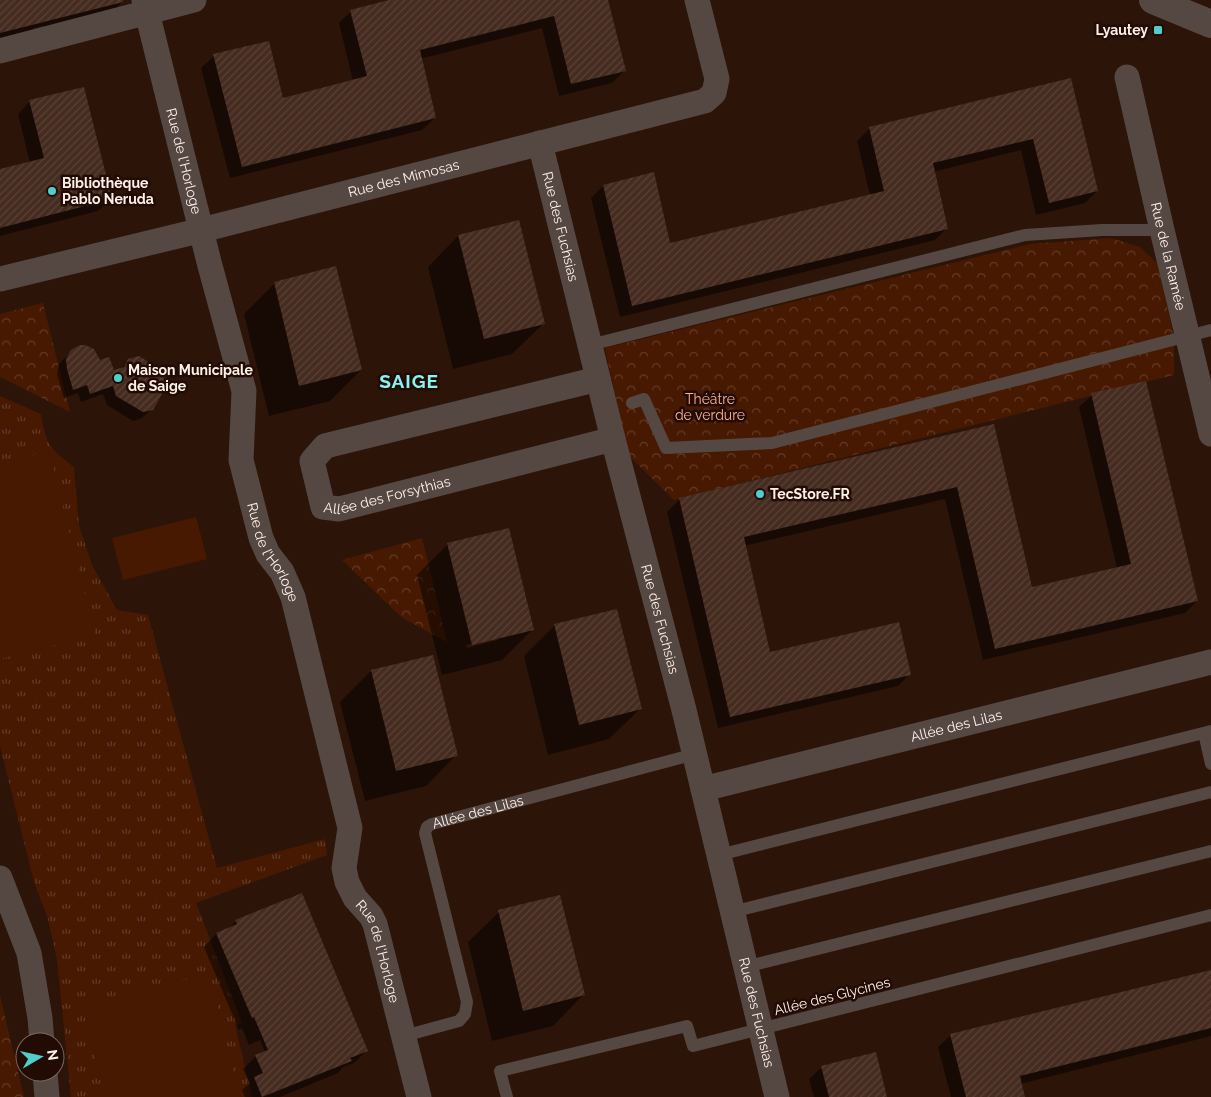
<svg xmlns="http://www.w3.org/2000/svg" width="1211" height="1097" font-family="Raleway,sans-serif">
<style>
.grass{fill:url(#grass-tufts)}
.forest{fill:url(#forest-crowns)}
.pitch{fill:#471901}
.shadow{fill:#0007;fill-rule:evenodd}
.building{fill:url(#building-hatch)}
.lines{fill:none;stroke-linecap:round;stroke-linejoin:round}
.service{stroke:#554842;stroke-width:12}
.minor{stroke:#554842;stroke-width:25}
.tertiary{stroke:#554842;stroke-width:28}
.poi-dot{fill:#52cdcd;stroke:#220b02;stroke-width:2}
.labels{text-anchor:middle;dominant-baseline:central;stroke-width:5;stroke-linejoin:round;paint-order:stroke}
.poi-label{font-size:14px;font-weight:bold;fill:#fff0ea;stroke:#220b02;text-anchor:start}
.street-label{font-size:14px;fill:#fff0ea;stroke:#220b02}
.park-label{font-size:14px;fill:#fdb18e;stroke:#220b02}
.district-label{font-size:19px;font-weight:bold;letter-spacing:1px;fill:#87f3f2;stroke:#220b02}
</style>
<defs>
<pattern id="grass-tufts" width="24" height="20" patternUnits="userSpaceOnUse" patternTransform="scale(1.25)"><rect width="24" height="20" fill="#471901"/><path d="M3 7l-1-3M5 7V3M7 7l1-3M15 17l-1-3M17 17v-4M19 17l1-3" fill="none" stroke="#633b26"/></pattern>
<pattern id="forest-crowns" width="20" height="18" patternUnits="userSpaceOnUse" patternTransform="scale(1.25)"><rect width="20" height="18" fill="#471901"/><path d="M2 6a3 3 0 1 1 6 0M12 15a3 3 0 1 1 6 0" fill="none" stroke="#633b26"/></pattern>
<pattern id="building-hatch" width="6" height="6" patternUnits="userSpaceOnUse" patternTransform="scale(1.25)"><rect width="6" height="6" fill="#462c20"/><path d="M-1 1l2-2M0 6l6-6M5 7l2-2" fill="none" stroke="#584136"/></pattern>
</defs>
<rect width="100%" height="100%" fill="#2c1409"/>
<path class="grass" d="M0,396L41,414C46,445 50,449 74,467L79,525L92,565L117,610L148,615L217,868L325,839L327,855L196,903L242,1023L235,1025L252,1097H71L57,960L48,919L34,882L0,746Z"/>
<g class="forest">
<path d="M1111,238L1140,247L1158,264L1174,338V375L674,500L628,455L605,348L1030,244Z"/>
<path d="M43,303L70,412L0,377V314Z"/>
<path d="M422,538L447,642L401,617L342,560Z"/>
<path d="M0,995L24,1097H0Z"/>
</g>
<g class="pitch">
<path d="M49,451L95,635L0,659V464Z"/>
<path d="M196,517L207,559L123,580L112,538Z"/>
<path d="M210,974L239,1097H105L82,1004Z"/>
</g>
<g class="shadow">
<path d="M0,0H122V2L113,11L44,28V26L34,28L31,31L0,39Z"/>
<path d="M395,0H607L624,71L612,83L559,96L542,28L420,59L435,118L422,130L230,178L201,68L214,56L282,100L353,81L339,23L351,11Z"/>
<path d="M1070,79L1097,191L1085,203L1036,215L1021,150L933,172L947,228L935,240L620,317L591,198L603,186L670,244L870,195L857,141L870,128Z"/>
<path d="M30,101L111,199L98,211L0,236V170L30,163L18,114Z"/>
<path d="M458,236L543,324L512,354L453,369L428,267Z"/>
<path d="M275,283L361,370L330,401L269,416L244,314Z"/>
<path d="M75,348L100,361L113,372L120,369L129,360L152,409L142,418L133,421L107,405L103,394L81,402L78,393L64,398L57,374L59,364Z"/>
<path d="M1092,395L1197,601L1185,613L983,660L945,499L744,546L770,653L910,674L898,686L718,728L667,512L680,499L993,426L1031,589L1117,568L1079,407Z"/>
<path d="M448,544L533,629L502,660L442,675L417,575ZM498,637V640L467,648L466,645Z"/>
<path d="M555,625L640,709L609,739L548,755L524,656Z"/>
<path d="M432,656L456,755L426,786L365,801L340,702L371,671Z"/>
<path d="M499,912L583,995L553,1026L492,1041L468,942Z"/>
<path d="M236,921L366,1051L354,1063L343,1067L338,1073L280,1097H245L242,1090L250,1083L243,1069L256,1056L265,1052L260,1040L249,1045L242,1028L239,1030L204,947L216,934L228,930Z"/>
<path d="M1211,971V1036L1020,1084L1024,1097H951L938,1047L951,1035Z"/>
<path d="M822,1067L886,1097H814L809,1079Z"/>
</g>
<g class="building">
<path d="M0,0H123V2L0,33Z"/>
<path d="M389,0H608L626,71L571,84L554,16L420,50L436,118L242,167L213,54L269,41L283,98L367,76L350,10Z"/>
<path d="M1071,78L1098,191L1049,203L1033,139L933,163L948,229L632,306L603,185L654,172L670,243L884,191L869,127Z"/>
<path d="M84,87L112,199L0,228V169L44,158L29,100Z"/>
<path d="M519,220L545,324L484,339L458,235Z"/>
<path d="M336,266L362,370L299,386L274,282Z"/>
<path d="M80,345H85L94,349L100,360L109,357L114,370L124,367L128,359L139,356L166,373L168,383L153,410L143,412L116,396L113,386L90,394L87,385L73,390L67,369L66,359L71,350Z"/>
<path d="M1146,381L1198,601L995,649L957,487L744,537L770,652L899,622L911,675L730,717L679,498L994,424L1032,587L1131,564L1091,393Z"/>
<path d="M509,528L534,630L472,645L447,543Z"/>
<path d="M617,609L642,709L579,725L554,624Z"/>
<path d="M433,655L458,756L396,771L371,670Z"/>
<path d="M302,893L368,1051L350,1058L352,1061L262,1097L254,1077L263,1073L255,1055L268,1050L254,1017L252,1018L216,933L237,924L235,920Z"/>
<path d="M560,895L585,995L523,1011L498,910Z"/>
<path d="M1211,970V1028L1020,1076L1025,1097H966L950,1034Z"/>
<path d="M876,1052L887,1097H829L821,1066Z"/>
</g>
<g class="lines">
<g class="service">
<path d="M590,345L1025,235L1102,230H1162"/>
<path d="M632,403L644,399L666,448L772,443L1211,330"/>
<path d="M1204,733L1211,764"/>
<path d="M719,855L1211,731"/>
<path d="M732,912L1211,792"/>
<path d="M745,967L1211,851"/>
<path id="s1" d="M404,1036L459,1021L465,1014L467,1002L425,833L427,827L432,824L695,754"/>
<path d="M507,1097L500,1071L687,1026L693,1046L1211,915"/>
</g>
<g class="minor">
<path id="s2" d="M144,0L209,262L244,391L241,460L261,538L268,554L282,572L293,597L350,828L344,868L347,882L355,898L371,916L375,924L419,1097"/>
<path d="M0,51L194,0"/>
<path id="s3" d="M1127,77L1162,230L1211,434"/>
<path id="s4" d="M540,143L613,439L684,710L777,1097"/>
<path id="s5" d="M0,279L190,233L705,101L714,93L717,79L697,0"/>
<path id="s6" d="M598,379L325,446L312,461L323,507L339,509L613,439"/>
<path id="s7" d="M703,789L1211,662"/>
<path d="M0,878L29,953L40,1018L42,1042"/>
<path d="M45,1072L47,1097"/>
</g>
<path class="tertiary" d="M1153,0L1211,24"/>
</g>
<g class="poi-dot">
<rect x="1153" y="25" width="10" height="10" rx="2.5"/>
<circle cx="52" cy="191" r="5"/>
<circle cx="118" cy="378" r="5"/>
<circle cx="760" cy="494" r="5"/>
</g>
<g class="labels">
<g class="poi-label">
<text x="1148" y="30" text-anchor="end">Lyautey</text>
<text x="62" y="183">Bibliothèque<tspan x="62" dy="16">Pablo Neruda</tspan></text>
<text x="128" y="370">Maison Municipale<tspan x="128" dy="16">de Saige</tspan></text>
<text x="770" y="494">TecStore.FR</text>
</g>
<g class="street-label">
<text stroke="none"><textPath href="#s2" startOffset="166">Rue de l'Horloge</textPath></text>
<text stroke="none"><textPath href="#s5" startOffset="416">Rue des Mimosas</textPath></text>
<text stroke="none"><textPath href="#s4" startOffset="86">Rue des Fuchsias</textPath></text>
<text stroke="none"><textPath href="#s3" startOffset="184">Rue de la Ramée</textPath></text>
<text stroke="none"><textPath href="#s6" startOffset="414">Allée des Forsythias</textPath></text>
<text stroke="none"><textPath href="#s2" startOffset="571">Rue de l'Horloge</textPath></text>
<text stroke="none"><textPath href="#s4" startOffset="491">Rue des Fuchsias</textPath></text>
<text stroke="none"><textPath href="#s7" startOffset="261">Allée des Lilas</textPath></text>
<text stroke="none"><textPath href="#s1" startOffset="312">Allée des Lilas</textPath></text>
<text stroke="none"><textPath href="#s2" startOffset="991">Rue de l'Horloge</textPath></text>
<text transform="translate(832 996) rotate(-14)">Allée des Glycines</text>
<text stroke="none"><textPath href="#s4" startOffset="896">Rue des Fuchsias</textPath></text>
</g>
<g class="park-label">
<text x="710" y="399">Théâtre<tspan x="710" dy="16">de verdure</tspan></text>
</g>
<g class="district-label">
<text x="409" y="381">SAIGE</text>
</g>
</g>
<g transform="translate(40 1057) rotate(81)"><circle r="24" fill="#220b02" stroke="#7a675f"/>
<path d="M0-4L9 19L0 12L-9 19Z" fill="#52cdcd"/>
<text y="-8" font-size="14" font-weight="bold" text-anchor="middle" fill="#fff0ea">N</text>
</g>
</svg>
